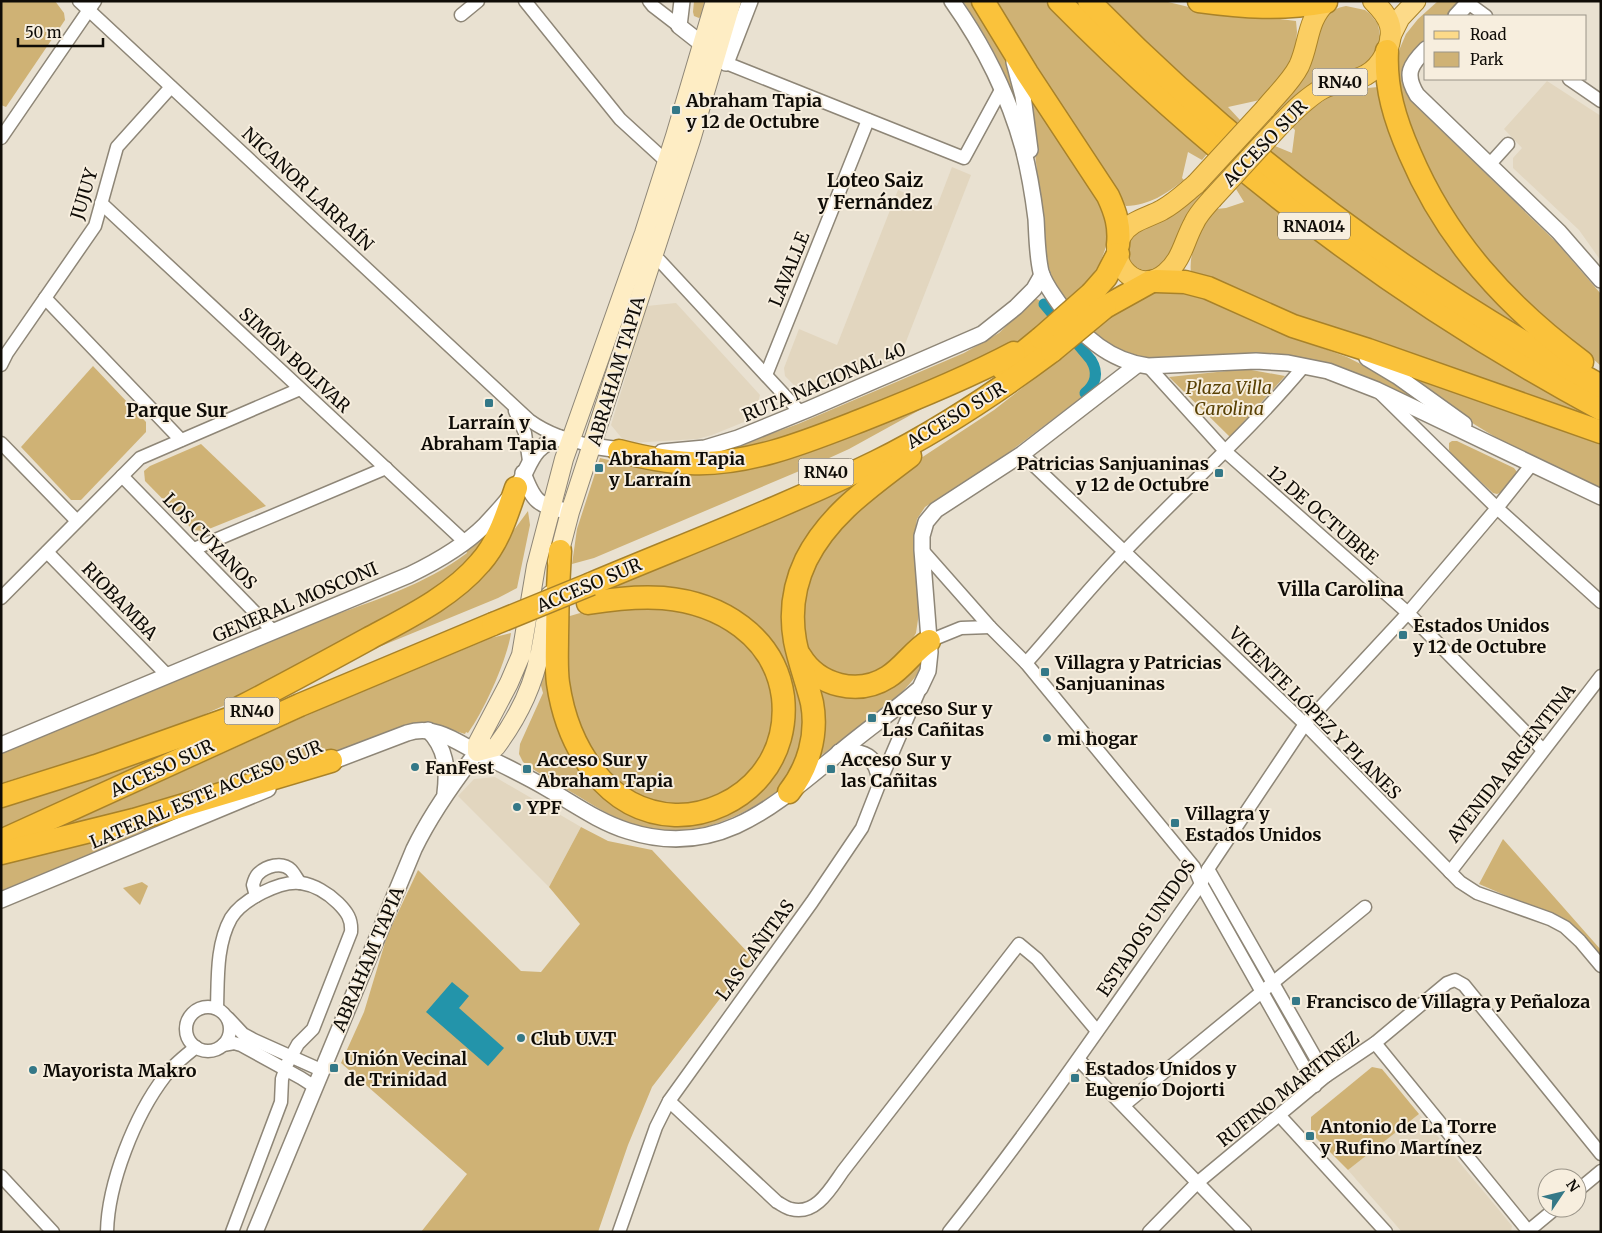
<svg xmlns="http://www.w3.org/2000/svg" width="1602" height="1233" font-family="Merriweather,serif">
<style>
.built{fill:#e2d6bf}
.green{fill:#cfb275}
.water{fill:#2394aa}
.lines{fill:none;stroke-linecap:round;stroke-linejoin:round}
.canal{stroke:#2394aa;stroke-width:11}
.minor-casing{stroke:#8e8677;stroke-width:15}
.tertiary-casing{stroke:#8e8677;stroke-width:18}
.secondary-casing{stroke:#8e8677;stroke-width:20}
.primary-casing{stroke:#a88229;stroke-width:21}
.trunk-casing{stroke:#a88229;stroke-width:22}
.motorway-casing{stroke:#a88229;stroke-width:25}
.minor{stroke:#fff;stroke-width:12}
.tertiary{stroke:#fff;stroke-width:15}
.secondary{stroke:#feedc4;stroke-width:18}
.primary{stroke:#fcda89;stroke-width:19}
.trunk{stroke:#fbce62;stroke-width:20}
.motorway{stroke:#fac23b;stroke-width:22}
.trunk-bridge-casing{stroke:#a88229;stroke-width:22;stroke-linecap:butt}
.motorway-bridge-casing{stroke:#a88229;stroke-width:25;stroke-linecap:butt}
.trunk-bridge{stroke:#fbce62;stroke-width:20}
.motorway-bridge{stroke:#fac23b;stroke-width:22}
.poi-dot{fill:#347887;stroke:#f7eede;stroke-width:2}
.labels{text-anchor:middle;dominant-baseline:central;stroke-width:4;stroke-linejoin:round;paint-order:stroke}
.shield{fill:#f7eede;stroke:#555048;stroke-width:1}
.shield-label{font-size:16px;font-weight:bold;fill:#0f0c07}
.poi-label{font-size:18px;font-weight:bold;fill:#0f0c07;stroke:#f7eede;text-anchor:start}
.street-label{font-size:18px;fill:#0f0c07;stroke:#f7eede}
.park-label{font-size:18px;font-style:italic;fill:#594104;stroke:#f7eede}
.neighbourhood-label{font-size:19px;font-weight:bold;fill:#0f0c07;stroke:#f7eede}
</style>
<rect width="100%" height="100%" fill="#e9e1d1"/>
<g class="built">
<path d="M1547,81L1601,116V261L1579,230L1513,168V158L1522,148L1504,129Z"/>
<path d="M952,167L971,175L900,357L809,396L800,391L785,376L784,368L799,329L837,345L898,190L937,206Z"/>
<path d="M676,303L760,395L754,418L712,435L697,439L631,443L625,442L611,425L647,306Z"/>
<path d="M495,777L581,827L549,887L458,796L474,779Z"/>
<path d="M1419,1114L1499,1210L1512,1226L1511,1232H1402L1348,1170Z"/>
</g>
<g class="green">
<path d="M1,1H55L64,13L65,20L6,107L1,105Z"/>
<path d="M694,1H707L702,16L699,18L694,16L693,12Z"/>
<path d="M963,1H977L1009,63L1023,136C1019,119 1016,102 1010,87C998,56 981,28 963,1Z"/>
<path d="M990,1H1045L1126,81L1207,154L1202,160L1188,152L1182,178L1184,180C1166,194 1150,205 1126,206Z"/>
<path d="M1103,1H1164L1193,8L1296,21L1297,32L1295,50L1291,61L1275,84L1260,100L1228,107L1240,120L1236,124Z"/>
<path d="M1438,1H1463L1448,16H1426C1426,23 1428,33 1426,40C1425,44 1419,48 1416,52C1396,74 1399,87 1418,108L1556,242L1601,294V366L1481,260L1425,165L1401,99L1397,64L1400,48L1406,34L1418,19Z"/>
<path d="M1346,6L1365,10L1370,14L1378,24L1381,43L1370,62L1274,118L1272,116C1279,107 1289,98 1295,89C1311,62 1310,12 1346,6Z"/>
<path d="M1378,87L1382,105L1533,334C1439,282 1354,217 1269,152L1275,146L1292,153L1295,130L1292,127L1313,108L1332,95L1347,90Z"/>
<path d="M1028,94L1097,199L1106,223V247L1100,263L1086,285L1065,301L1054,283L1048,265Z"/>
<path d="M1241,183L1334,254L1391,294L1511,371L1601,422L1293,316L1191,273C1188,249 1202,227 1216,209L1226,208L1244,202L1236,189Z"/>
<path d="M1202,190L1205,192L1174,254L1154,272C1136,269 1129,267 1126,246L1135,232Z"/>
<path d="M1163,291L1191,293L1275,331L1347,357L1386,377L1426,406L1333,366L1150,359L1123,354L1091,331L1110,313L1153,293Z"/>
<path d="M1035,298L1041,301L1051,315L1011,347L800,438L718,453L798,424L964,353L999,333Z"/>
<path d="M1077,345C1091,362 1105,375 1083,392L1085,395L996,462L925,507L917,519L914,539L920,606L916,633L912,640L889,668L848,681L807,657L799,599L830,532L918,460L994,410Z"/>
<path d="M93,366L146,422V432L81,500H71L21,447Z"/>
<path d="M1246,369L1285,376L1230,437L1169,377Z"/>
<path d="M1396,369L1601,442V488C1563,470 1523,454 1487,432C1455,413 1426,390 1396,369Z"/>
<path d="M947,395L849,449L816,464L594,558L572,564L577,529L600,458L635,466L700,468Z"/>
<path d="M1452,441H1457L1514,468L1517,472L1516,475L1505,491L1497,494L1493,493L1452,455L1449,450V443Z"/>
<path d="M201,444L266,506L204,531L193,530L145,481L144,471L150,466Z"/>
<path d="M857,483L795,572L809,714L792,782C736,821 683,849 615,817C602,811 590,803 578,796C560,785 540,775 523,762L519,754L520,744L543,693L540,682L548,652L556,695L628,806L733,805L788,710L732,614L592,596Z"/>
<path d="M528,511L530,525L517,588L498,598L318,672L508,538Z"/>
<path d="M491,529L462,574L243,697L203,715L91,756L1,783V754L324,619C372,601 425,585 467,553L466,551Z"/>
<path d="M642,605L699,613L752,645L777,698L765,759L733,792L678,809L612,785L567,705L563,618L587,611Z"/>
<path d="M511,633C507,660 484,711 468,733L466,732L465,734L436,725L272,775L43,835L319,710L491,638Z"/>
<path d="M919,653C921,657 922,661 922,664C916,690 841,740 818,758L809,676L835,690Z"/>
<path d="M202,738L1,829V806Z"/>
<path d="M203,809L1,892V861Z"/>
<path d="M581,827L608,841L652,850L752,957L652,1087L628,1145L598,1232H421L467,1174L341,1063L364,1012L387,936L418,870L521,971L541,972L580,924L549,887Z"/>
<path d="M1503,839L1601,950V955L1569,923L1479,884Z"/>
<path d="M142,882L148,886L140,905L123,888Z"/>
<path d="M1372,1067L1382,1069L1419,1114L1348,1170L1311,1133V1117Z"/>
</g>
<path class="water" d="M452,982L469,996L459,1008L504,1048L488,1066L426,1012Z"/>
<g class="lines">
<path class="canal" d="M1044,304L1091,360C1099,373 1096,384 1085,393"/>
<defs>
<g id="minor">
<path d="M79,1L529,420C548,434 569,440 592,446"/>
<path d="M525,1L620,119L667,162"/>
<path d="M649,1L653,6L679,26"/>
<path d="M1468,3L1486,16"/>
<path d="M461,15L478,1"/>
<path d="M726,63L964,158L1002,88"/>
<path d="M1569,79L1601,101"/>
<path d="M1,138L95,1"/>
<path d="M1489,165L1508,144"/>
<path d="M101,203L465,542"/>
<path d="M645,254L660,261L801,413"/>
<path d="M45,298L181,440"/>
<path d="M1,365L7,353L95,226L117,147L171,87"/>
<path d="M1148,366L1226,452L1408,613L1543,750"/>
<path d="M766,375L868,120"/>
<path d="M1381,394L1497,508L1601,602"/>
<path d="M515,411L525,433L529,461"/>
<path d="M1,443L77,521"/>
<path d="M1022,454L1305,724L1460,882L1477,893L1550,919L1565,927L1580,941L1601,966"/>
<path d="M122,476L274,632"/>
<path d="M194,549L386,468"/>
<path d="M922,550L990,627L1026,663L1194,867L1201,884L1315,1086"/>
<path d="M47,552L168,676"/>
<path d="M1,598L140,458L300,389"/>
<path d="M929,641L961,628L990,627"/>
<path d="M1026,663C1059,626 1090,587 1124,552C1184,489 1248,433 1304,366"/>
<path d="M1208,869L1326,1076"/>
<path d="M1450,872L1601,676"/>
<path d="M256,896L253,885C254,881 255,877 258,874C266,866 282,861 291,870C294,873 297,879 300,883"/>
<circle cx="208" cy="1029" r="22"/>
<path d="M217,1008C218,979 216,945 231,918C242,900 280,880 301,883C314,885 328,893 338,903C347,912 352,919 351,932L313,1029L298,1044L287,1064L282,1079L281,1102L232,1232"/>
<path d="M228,1018L243,1034L254,1040L321,1070"/>
<path d="M1375,1043L1529,1232"/>
<path d="M223,1045L234,1043L241,1045L301,1078L315,1087"/>
<path d="M1079,1060L1245,1232"/>
<path d="M669,1101L777,1202C781,1204 786,1208 791,1209C816,1216 831,1188 843,1171L1019,944L1037,959L1097,1031"/>
<path d="M1124,1105L1365,907"/>
<path d="M1280,1116L1386,1232"/>
<path d="M1,1176L53,1232"/>
<path d="M1577,1191L1601,1171"/>
<path d="M107,1232C108,1183 135,1115 165,1076C173,1065 185,1056 196,1047"/>
<path d="M619,1232L656,1127L669,1101L812,902L862,828L880,782L920,689"/>
<path d="M949,1232C1038,1120 1118,1001 1201,884L1208,869L1305,724L1408,613L1497,508L1532,464"/>
<path d="M1149,1232L1197,1183L1326,1076L1375,1043L1447,983L1455,980L1464,985L1601,1154"/>
<path d="M1527,1232L1556,1208"/>
</g>
<g id="tertiary">
<path d="M682,1L679,26L726,63L750,1"/>
<path d="M952,1C984,46 1008,94 1023,148C1029,171 1033,195 1036,219C1037,236 1037,255 1041,272C1044,283 1052,293 1058,302C1079,334 1109,361 1148,366L1256,361L1288,363L1328,371L1377,390L1601,497"/>
<path d="M1456,16L1470,1"/>
<path d="M1426,49C1410,65 1404,74 1417,95L1559,232L1601,280"/>
<path d="M1014,62L1023,96L1030,150"/>
<path d="M1367,358L1397,376L1464,424"/>
<path d="M592,446L627,451"/>
<path d="M662,452L705,448L738,438L809,409L982,334L1016,307L1034,289L1042,275"/>
<path d="M523,473C535,505 538,504 570,512"/>
<path d="M428,730C446,748 448,769 445,793"/>
<path d="M1,745L409,575C436,562 463,547 485,525C496,513 508,501 517,487C531,465 531,446 560,438"/>
<path d="M839,752C864,750 877,756 880,782"/>
<path d="M323,765L407,733C435,724 457,742 480,754C503,765 526,776 548,789C574,804 599,822 628,831C718,860 775,805 840,752C866,730 894,711 920,688L928,671L930,652L922,550V536L926,522L936,510L1022,454L1137,365"/>
<path d="M1,900L268,789"/>
<path d="M255,1232L414,849C431,814 453,783 477,752"/>
</g>
<g id="secondary">
<path d="M557,562L570,512L691,140L732,1"/>
<path d="M550,595C546,614 544,633 540,652C533,687 517,719 496,747L477,752V744L509,683L521,655L536,566L564,459L644,233L675,136L715,1"/>
</g>
<path id="primary" d="M1390,38L1400,18L1416,1"/>
<g id="trunk">
<path d="M1265,109C1276,95 1291,82 1299,66C1310,42 1306,21 1327,1"/>
<path d="M1281,124C1293,112 1306,98 1322,89C1336,81 1352,83 1366,75C1381,67 1394,44 1390,26C1388,16 1380,8 1373,1"/>
<path d="M1196,184C1185,193 1175,203 1162,210C1148,218 1130,220 1121,236C1106,263 1138,297 1166,273C1182,260 1184,241 1194,223C1198,214 1205,207 1212,199"/>
</g>
<g id="motorway">
<path d="M983,1L1027,73L1108,196C1116,213 1120,227 1118,245"/>
<path d="M1059,1C1219,163 1400,301 1601,409"/>
<path d="M1089,1C1238,154 1413,284 1601,386"/>
<path d="M1199,1C1243,7 1282,10 1326,2"/>
<path d="M1387,51C1385,88 1395,120 1410,154C1447,241 1507,306 1582,362"/>
<path d="M1156,281L1185,282L1208,288L1293,326L1368,350L1601,432"/>
<path d="M1092,293L1106,277L1118,254"/>
<path d="M1105,307L1150,282"/>
<path d="M1003,369L1041,338"/>
<path d="M619,451C642,457 666,462 690,463C748,466 808,441 862,420C913,400 965,379 1014,353"/>
<path d="M560,551C558,580 557,609 557,637C557,652 556,668 558,683C567,745 605,812 675,815C707,816 741,800 761,775C779,753 786,725 783,697C775,636 720,603 663,598C638,596 613,599 588,603"/>
<path d="M591,584C686,544 784,507 876,462C939,431 997,392 1052,351"/>
<path d="M800,656C818,686 858,696 888,677C904,667 913,651 929,641"/>
<path d="M241,707C284,685 326,662 368,639C407,618 451,597 480,563C499,542 507,514 516,488"/>
<path d="M789,792C808,768 818,735 812,703C807,682 799,662 795,641C790,613 794,585 806,560C829,514 871,486 910,456"/>
<path d="M1,796L96,766L262,707"/>
<path d="M1,841L300,705L493,624"/>
<path d="M1,853L134,820L331,761"/>
</g>
</defs>
<use href="#minor" class="minor-casing"/>
<use href="#tertiary" class="tertiary-casing"/>
<use href="#secondary" class="secondary-casing"/>
<use href="#primary" class="primary-casing"/>
<use href="#trunk" class="trunk-casing"/>
<use href="#motorway" class="motorway-casing"/>
<use href="#minor" class="minor"/>
<use href="#tertiary" class="tertiary"/>
<use href="#secondary" class="secondary"/>
<use href="#primary" class="primary"/>
<use href="#trunk" class="trunk"/>
<use href="#motorway" class="motorway"/>
<defs>
<g id="trunk-bridge">
<path d="M1196,184L1265,109"/>
<path d="M1212,199L1281,124"/>
</g>
<g id="motorway-bridge">
<path d="M1041,338L1092,293"/>
<path d="M1052,351L1105,307"/>
<path d="M493,624L591,584"/>
</g>
</defs>
<use href="#trunk-bridge" class="trunk-bridge-casing"/>
<use href="#motorway-bridge" class="motorway-bridge-casing"/>
<use href="#trunk-bridge" class="trunk-bridge"/>
<use href="#motorway-bridge" class="motorway-bridge"/>
</g>
<g class="poi-dot">
<rect x="671" y="105" width="10" height="10" rx="2.5"/>
<rect x="484" y="398" width="10" height="10" rx="2.5"/>
<rect x="594" y="463" width="10" height="10" rx="2.5"/>
<rect x="1214" y="468" width="10" height="10" rx="2.5"/>
<rect x="1398" y="630" width="10" height="10" rx="2.5"/>
<rect x="1040" y="667" width="10" height="10" rx="2.5"/>
<rect x="867" y="713" width="10" height="10" rx="2.5"/>
<circle cx="1047" cy="738" r="5"/>
<circle cx="415" cy="767" r="5"/>
<rect x="522" y="764" width="10" height="10" rx="2.5"/>
<rect x="826" y="764" width="10" height="10" rx="2.5"/>
<circle cx="517" cy="807" r="5"/>
<rect x="1170" y="818" width="10" height="10" rx="2.5"/>
<rect x="1291" y="996" width="10" height="10" rx="2.5"/>
<circle cx="521" cy="1038" r="5"/>
<rect x="329" y="1063" width="10" height="10" rx="2.5"/>
<circle cx="33" cy="1070" r="5"/>
<rect x="1070" y="1073" width="10" height="10" rx="2.5"/>
<rect x="1305" y="1131" width="10" height="10" rx="2.5"/>
</g>
<g class="labels">
<g class="shield">
<rect x="1312.5" y="68.5" width="55" height="27" rx="4"/>
<rect x="1278" y="212.5" width="72" height="27" rx="4"/>
<rect x="798.5" y="458.5" width="55" height="27" rx="4"/>
<rect x="224.5" y="697.5" width="55" height="27" rx="4"/>
</g>
<g class="shield-label">
<text x="1340" y="82">RN40</text>
<text x="1314" y="226">RNA014</text>
<text x="826" y="472">RN40</text>
<text x="252" y="711">RN40</text>
</g>
<g class="poi-label">
<text x="686" y="100">Abraham Tapia<tspan x="686" dy="21">y 12 de Octubre</tspan></text>
<text x="489" y="422" text-anchor="middle">Larraín y<tspan x="489" dy="21">Abraham Tapia</tspan></text>
<text x="609" y="458">Abraham Tapia<tspan x="609" dy="21">y Larraín</tspan></text>
<text x="1209" y="463" text-anchor="end">Patricias Sanjuaninas<tspan x="1209" dy="21">y 12 de Octubre</tspan></text>
<text x="1413" y="625">Estados Unidos<tspan x="1413" dy="21">y 12 de Octubre</tspan></text>
<text x="1055" y="662">Villagra y Patricias<tspan x="1055" dy="21">Sanjuaninas</tspan></text>
<text x="882" y="708">Acceso Sur y<tspan x="882" dy="21">Las Cañitas</tspan></text>
<text x="1057" y="738">mi hogar</text>
<text x="537" y="759">Acceso Sur y<tspan x="537" dy="21">Abraham Tapia</tspan></text>
<text x="841" y="759">Acceso Sur y<tspan x="841" dy="21">las Cañitas</tspan></text>
<text x="425" y="767">FanFest</text>
<text x="527" y="807">YPF</text>
<text x="1185" y="813">Villagra y<tspan x="1185" dy="21">Estados Unidos</tspan></text>
<text x="1306" y="1001">Francisco de Villagra y Peñaloza</text>
<text x="531" y="1038">Club U.V.T</text>
<text x="344" y="1058">Unión Vecinal<tspan x="344" dy="21">de Trinidad</tspan></text>
<text x="1085" y="1068">Estados Unidos y<tspan x="1085" dy="21">Eugenio Dojorti</tspan></text>
<text x="43" y="1070">Mayorista Makro</text>
<text x="1320" y="1126">Antonio de La Torre<tspan x="1320" dy="21">y Rufino Martínez</tspan></text>
</g>
<g class="street-label">
<text transform="translate(1265 143) rotate(-46)">ACCESO SUR</text>
<text transform="translate(308 189) rotate(43)">NICANOR LARRAÍN</text>
<text transform="translate(84 194) rotate(-73)">JUJUY</text>
<text transform="translate(789 269) rotate(-68)">LAVALLE</text>
<text transform="translate(295 360) rotate(43)">SIMÓN BOLIVAR</text>
<text transform="translate(616 371) rotate(-73)">ABRAHAM TAPIA</text>
<text transform="translate(824 382) rotate(-23)">RUTA NACIONAL 40</text>
<text transform="translate(956 415) rotate(-31)">ACCESO SUR</text>
<text transform="translate(1323 515) rotate(41)">12 DE OCTUBRE</text>
<text transform="translate(210 541) rotate(46)">LOS CUYANOS</text>
<text transform="translate(589 585) rotate(-23)">ACCESO SUR</text>
<text transform="translate(120 601) rotate(46)">RIOBAMBA</text>
<text transform="translate(295 602) rotate(-23)">GENERAL MOSCONI</text>
<text transform="translate(1315 713) rotate(45)">VICENTE LÓPEZ Y PLANES</text>
<text transform="translate(1511 763) rotate(-52)">AVENIDA ARGENTINA</text>
<text transform="translate(162 768) rotate(-25)">ACCESO SUR</text>
<text transform="translate(206 794) rotate(-23)">LATERAL ESTE ACCESO SUR</text>
<text transform="translate(1146 928) rotate(-56)">ESTADOS UNIDOS</text>
<text transform="translate(755 950) rotate(-54)">LAS CAÑITAS</text>
<text transform="translate(368 959) rotate(-67)">ABRAHAM TAPIA</text>
<text transform="translate(1288 1089) rotate(-38)">RUFINO MARTINEZ</text>
</g>
<g class="park-label">
<text x="1229" y="387">Plaza Villa<tspan x="1229" dy="21">Carolina</tspan></text>
</g>
<g class="neighbourhood-label">
<text x="875" y="180">Loteo Saiz<tspan x="875" dy="22">y Fernández</tspan></text>
<text x="177" y="410">Parque Sur</text>
<text x="1341" y="589">Villa Carolina</text>
</g>
</g>
<rect width="1602" height="1233" fill="none" stroke="#0f0c07" stroke-width="5"/>
<rect x="1424" y="15" width="162" height="65" fill="#f7eede" stroke="#9a9488"/>
<rect x="1434" y="31" width="25" height="8" fill="#fcda89" stroke="#9a9488"/>
<text x="1470" y="40" font-size="15" fill="#0f0c07">Road</text>
<rect x="1434" y="52" width="25" height="15" fill="#cfb275" stroke="#9a9488"/>
<text x="1470" y="65" font-size="15" fill="#0f0c07">Park</text>
<g transform="translate(1562 1193) rotate(55)"><circle r="24" fill="#f7eede" stroke="#9a9488"/>
<path d="M0-4L9 19L0 12L-9 19Z" fill="#347887"/>
<text y="-8" font-size="14" font-weight="bold" text-anchor="middle" fill="#0f0c07">N</text>
</g>
<path d="M18 38v8h85v-8" fill="none" stroke="#0f0c07" stroke-width="2.5"/>
<text x="25" y="38" font-size="15" fill="#0f0c07" stroke="#f7eede" stroke-width="4" paint-order="stroke">50 m</text>
</svg>
